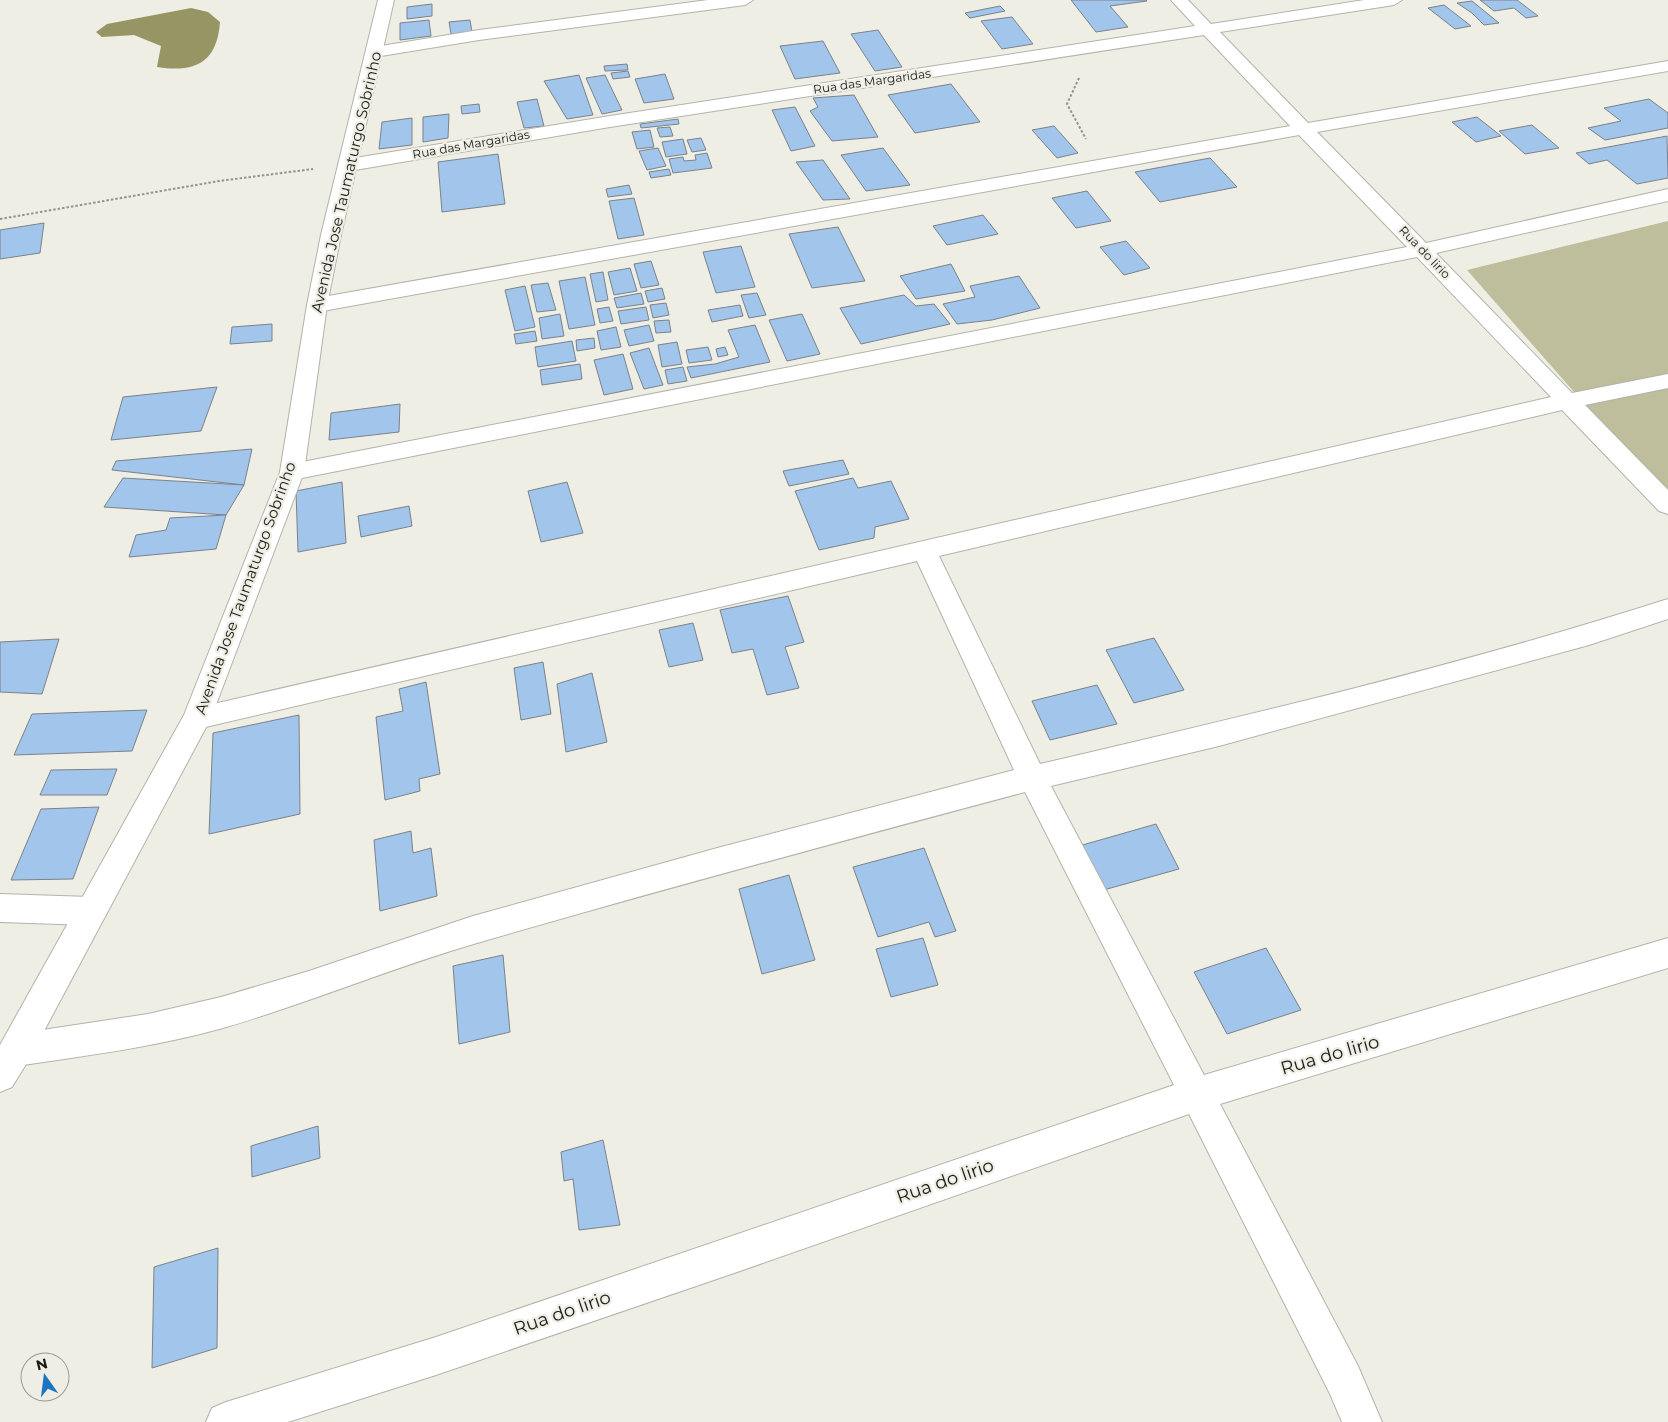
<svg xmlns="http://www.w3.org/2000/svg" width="1668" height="1422" font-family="Montserrat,sans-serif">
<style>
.green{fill:#bebd9c}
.water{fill:#979564}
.building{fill:#a1c5eb;stroke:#7c8288}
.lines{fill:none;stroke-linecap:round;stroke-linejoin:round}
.minor-casing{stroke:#b3b3aa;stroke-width:2}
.tertiary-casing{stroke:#b3b3aa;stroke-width:2}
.path{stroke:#93938d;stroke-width:2;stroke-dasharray:2.5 2;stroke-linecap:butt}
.minor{fill:#fff;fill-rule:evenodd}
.tertiary{fill:#fff;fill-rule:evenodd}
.labels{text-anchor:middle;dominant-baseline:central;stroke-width:4.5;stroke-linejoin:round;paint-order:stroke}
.far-street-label{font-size:12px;fill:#191916;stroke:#eeeee5}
.street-label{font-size:15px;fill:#191916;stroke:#eeeee5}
.near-street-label{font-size:18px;fill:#191916;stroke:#eeeee5}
</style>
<rect width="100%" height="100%" fill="#eeeee5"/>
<path class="green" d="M1668,221V499L1467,270Z"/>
<path class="water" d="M191,8L208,12L220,22C217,63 195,73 157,67L161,46L134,35L102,37L96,32L107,24Z"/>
<g class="building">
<path d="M1071,0H1146L1147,1L1110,6L1128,27L1096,32Z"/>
<path d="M1480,0H1517L1538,16L1526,18L1514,8L1494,11Z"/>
<path d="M1472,1L1499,23L1484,25L1472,13L1457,3Z"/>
<path d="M432,4V16L407,19V7Z"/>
<path d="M1444,5L1471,26L1455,29L1428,8Z"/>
<path d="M1000,6L1005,11L970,18L965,13Z"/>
<path d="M1012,17L1033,44L1002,49L981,21Z"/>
<path d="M429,20L431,36L400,40V23Z"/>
<path d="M470,20L472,32L451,34L449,22Z"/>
<path d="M878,30L902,67L875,71L851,34Z"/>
<path d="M823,41L840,73L795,79L780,46Z"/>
<path d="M627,64L628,70L605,71L604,66Z"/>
<path d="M628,71L630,77L613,79L611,73Z"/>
<path d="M665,74L674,99L644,103L635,79Z"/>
<path d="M579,75L593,115L567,119L544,81Z"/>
<path d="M605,75L622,110L602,114L586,78Z"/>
<path d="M951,84L980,122L915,133L888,95Z"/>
<path d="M854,95L878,137L832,141L810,111L818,107L813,98Z"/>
<path d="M537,99L544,126L524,128L517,102Z"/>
<path d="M1649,99L1668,113V128L1605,140L1588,128L1621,121L1604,108Z"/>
<path d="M479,104L480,112L462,114L461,106Z"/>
<path d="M795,107L815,146L791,151L772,110Z"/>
<path d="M449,114L448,138L423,142V117Z"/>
<path d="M1477,117L1501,136L1476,142L1452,122Z"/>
<path d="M412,118V145L379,149L382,122Z"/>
<path d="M678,119L679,124L641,128L640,124Z"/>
<path d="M1532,125L1559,148L1525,154L1499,131Z"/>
<path d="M1054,126L1078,153L1057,158L1032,130Z"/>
<path d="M670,127L673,136L660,137L657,128Z"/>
<path d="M650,130L654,147L637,149L632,132Z"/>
<path d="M1667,136L1668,178L1637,184L1607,160L1589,164L1576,153Z"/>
<path d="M701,138L706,150L692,152L687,140Z"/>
<path d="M683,139L687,154L666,157L662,142Z"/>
<path d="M658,148L666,166L647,170L639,151Z"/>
<path d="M883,148L910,185L866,191L841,155Z"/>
<path d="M707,153L712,168L673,173L669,159L683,157L684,161L696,160L695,155Z"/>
<path d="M498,154L505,204L442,212L438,162Z"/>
<path d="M1210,158L1237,187L1160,202L1135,172Z"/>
<path d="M823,160L850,199L823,200L796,162Z"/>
<path d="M669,169L671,175L651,178L649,172Z"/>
<path d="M629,185L632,194L608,197L606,189Z"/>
<path d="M1087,191L1111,221L1076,228L1052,198Z"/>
<path d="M634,198L644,235L618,239L609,201Z"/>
<path d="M983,215L998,234L947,245L933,226Z"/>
<path d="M44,223L40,253L0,259V230Z"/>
<path d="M838,227L865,281L812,288L789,234Z"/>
<path d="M1126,241L1150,268L1124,275L1100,247Z"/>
<path d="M741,246L755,287L716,293L703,252Z"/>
<path d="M651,261L659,285L641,288L634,264Z"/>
<path d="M951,264L965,291L916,299L900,276Z"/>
<path d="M630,268L637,291L614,295L608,272Z"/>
<path d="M603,272L608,300L596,302L590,274Z"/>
<path d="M1019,276L1040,308L992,320L957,324L943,304L975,297L970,286Z"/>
<path d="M585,277L595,325L569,329L559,281Z"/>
<path d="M548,283L556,310L537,312L531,285Z"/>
<path d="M525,286L535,327L515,331L505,290Z"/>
<path d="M662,288L665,299L648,302L645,291Z"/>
<path d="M641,293L644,304L617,308L614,298Z"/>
<path d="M757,293L766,315L749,318L741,295Z"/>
<path d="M904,295L916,306L934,304L950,324L861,344L840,308Z"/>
<path d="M666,303L669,315L653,318L650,305Z"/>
<path d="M740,305L743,316L712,322L708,310Z"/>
<path d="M609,307L613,321L600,323L597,309Z"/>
<path d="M646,307L649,320L621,324L618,311Z"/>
<path d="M560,314L564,336L542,339L539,318Z"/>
<path d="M802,314L820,354L787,361L769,320Z"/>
<path d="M669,320L671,332L656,333L654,321Z"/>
<path d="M272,324V341L230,344L232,327Z"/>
<path d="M649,325L654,341L629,346L624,330Z"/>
<path d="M755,325L770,362L691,378L687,367L715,364L739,357L728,330Z"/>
<path d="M616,327L621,347L601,350L597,331Z"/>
<path d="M535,331L537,341L516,344L514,334Z"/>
<path d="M594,338L595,348L577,351L576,340Z"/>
<path d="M572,341L576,361L538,367L535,347Z"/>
<path d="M677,342L682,364L662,367L658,345Z"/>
<path d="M708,347L712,360L689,363L686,350Z"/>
<path d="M725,347L728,355L718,357L716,349Z"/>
<path d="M649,348L663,385L644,389L630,353Z"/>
<path d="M623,354L633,389L604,395L594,360Z"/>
<path d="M580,364L582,379L542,385L540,370Z"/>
<path d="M683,367L687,381L668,384L665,370Z"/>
<path d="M217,387L201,431L111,440L123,397Z"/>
<path d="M400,404L399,432L329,440L331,413Z"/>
<path d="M252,449L244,485L112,470L116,461Z"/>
<path d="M843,460L849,474L789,486L783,471Z"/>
<path d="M123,478L244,485L226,515L104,507Z"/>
<path d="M853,478L858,488L891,481L909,519L875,527L874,538L819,550L795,491Z"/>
<path d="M342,482L346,543L298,552L296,491Z"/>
<path d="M567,482L583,533L541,542L528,491Z"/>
<path d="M409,506L412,526L361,537L358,516Z"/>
<path d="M226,515L216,549L129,557L136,535L166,530L170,518Z"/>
<path d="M788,596L804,642L785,647L799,688L767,695L753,649L732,653L720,610Z"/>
<path d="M693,623L703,660L669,667L659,630Z"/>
<path d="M1154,638L1184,690L1134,703L1106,650Z"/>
<path d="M59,639L42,694L0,692V642Z"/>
<path d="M543,662L551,714L521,720L514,668Z"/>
<path d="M592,673L607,742L566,752L557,684Z"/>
<path d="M426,682L440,774L419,779L420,791L385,800L376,717L403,711L399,689Z"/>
<path d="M1097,685L1117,724L1050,740L1032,701Z"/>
<path d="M147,710L132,751L14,755L32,714Z"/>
<path d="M299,715L300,814L209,834L213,733Z"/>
<path d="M117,769L107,795H40L51,770Z"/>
<path d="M99,807L73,879L11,880L41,809Z"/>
<path d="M1156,824L1179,869L1100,891L1079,846Z"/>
<path d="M411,831L413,853L431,848L437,896L380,911L374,840Z"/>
<path d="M924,848L956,931L935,937L929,922L878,937L853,867Z"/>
<path d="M789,875L815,960L762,974L739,889Z"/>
<path d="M923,938L938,985L891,997L876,949Z"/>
<path d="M1266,948L1301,1010L1227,1034L1194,972Z"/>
<path d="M503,955L510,1032L459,1044L453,966Z"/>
<path d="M318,1126L320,1158L252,1177L251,1146Z"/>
<path d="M603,1140L620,1225L579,1230L573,1179L564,1181L561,1152Z"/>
<path d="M218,1248L217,1348L152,1368L154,1267Z"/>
</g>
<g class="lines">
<defs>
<g id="minor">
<path d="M708,0H753L745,5L479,40L375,57L369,56L367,52L369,48L375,47L479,30Z"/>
<path d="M1171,0H1188L1211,24L1364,0H1402L1394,5L1220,32L1308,123L1668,61V71L1317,132L1426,243L1668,189V201L1436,253L1572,393L1668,374V388L1585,405L1668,490V514L1659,511L1562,410L939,556L1040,764C1250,715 1462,665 1668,599V619L1589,645L1219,746L1051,786L1204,1075L1668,938V968L1220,1104L1358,1366L1382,1422H1342L1330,1394L1189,1114L740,1271L436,1375L288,1422H206L212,1408L226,1402L436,1337L1174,1085L1025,792C842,841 659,890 477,943C391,968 309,1003 223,1028C155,1047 85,1056 16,1066L4,1061L0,1051L4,1039L16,1034L148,1014L221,997L309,971L473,916L721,847L1014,770L917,561L197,729L187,726L183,718L187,710L1551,397L1417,257L292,480L284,478L280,472L284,466L292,464L1407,247L1299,135L317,312L310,310L307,305L310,300L317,298L1290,126L1204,35L610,127L349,171L342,169L340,165L342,161L349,159L610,116L1195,26Z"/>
<path d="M0,894L90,897L101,901L105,911L101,921L90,925L0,922Z"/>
</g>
<path id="tertiary" d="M378,0H394L341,235L327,305L304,472L211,718L28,1061L12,1087L0,1092V1045L184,715L280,472L307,305L321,235Z"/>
</defs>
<use href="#minor" class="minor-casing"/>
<use href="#tertiary" class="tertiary-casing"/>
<g class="path">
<path d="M1079,78L1067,104L1086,139"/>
<path d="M0,219L219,181L313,169"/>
</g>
<use href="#minor" class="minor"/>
<use href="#tertiary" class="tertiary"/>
</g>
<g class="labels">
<g class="far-street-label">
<text transform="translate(872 81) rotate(-8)">Rua das Margaridas</text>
<text transform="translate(471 144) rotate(-10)">Rua das Margaridas</text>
<text transform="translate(1425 252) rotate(46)">Rua do lirio</text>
</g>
<g class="street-label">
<text transform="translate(346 182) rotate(-77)">Avenida Jose Taumaturgo Sobrinho</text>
<text transform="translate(245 588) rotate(-70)">Avenida Jose Taumaturgo Sobrinho</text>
</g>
<g class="near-street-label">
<text transform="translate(1330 1055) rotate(-16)">Rua do lirio</text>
<text transform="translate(945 1181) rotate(-19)">Rua do lirio</text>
<text transform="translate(562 1313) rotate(-19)">Rua do lirio</text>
</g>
</g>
<g transform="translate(45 1377) rotate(346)"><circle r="24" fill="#eeeee5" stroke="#999992"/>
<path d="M0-4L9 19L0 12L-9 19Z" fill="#1d75c2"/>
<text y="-8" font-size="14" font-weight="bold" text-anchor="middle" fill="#191916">N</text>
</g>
</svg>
